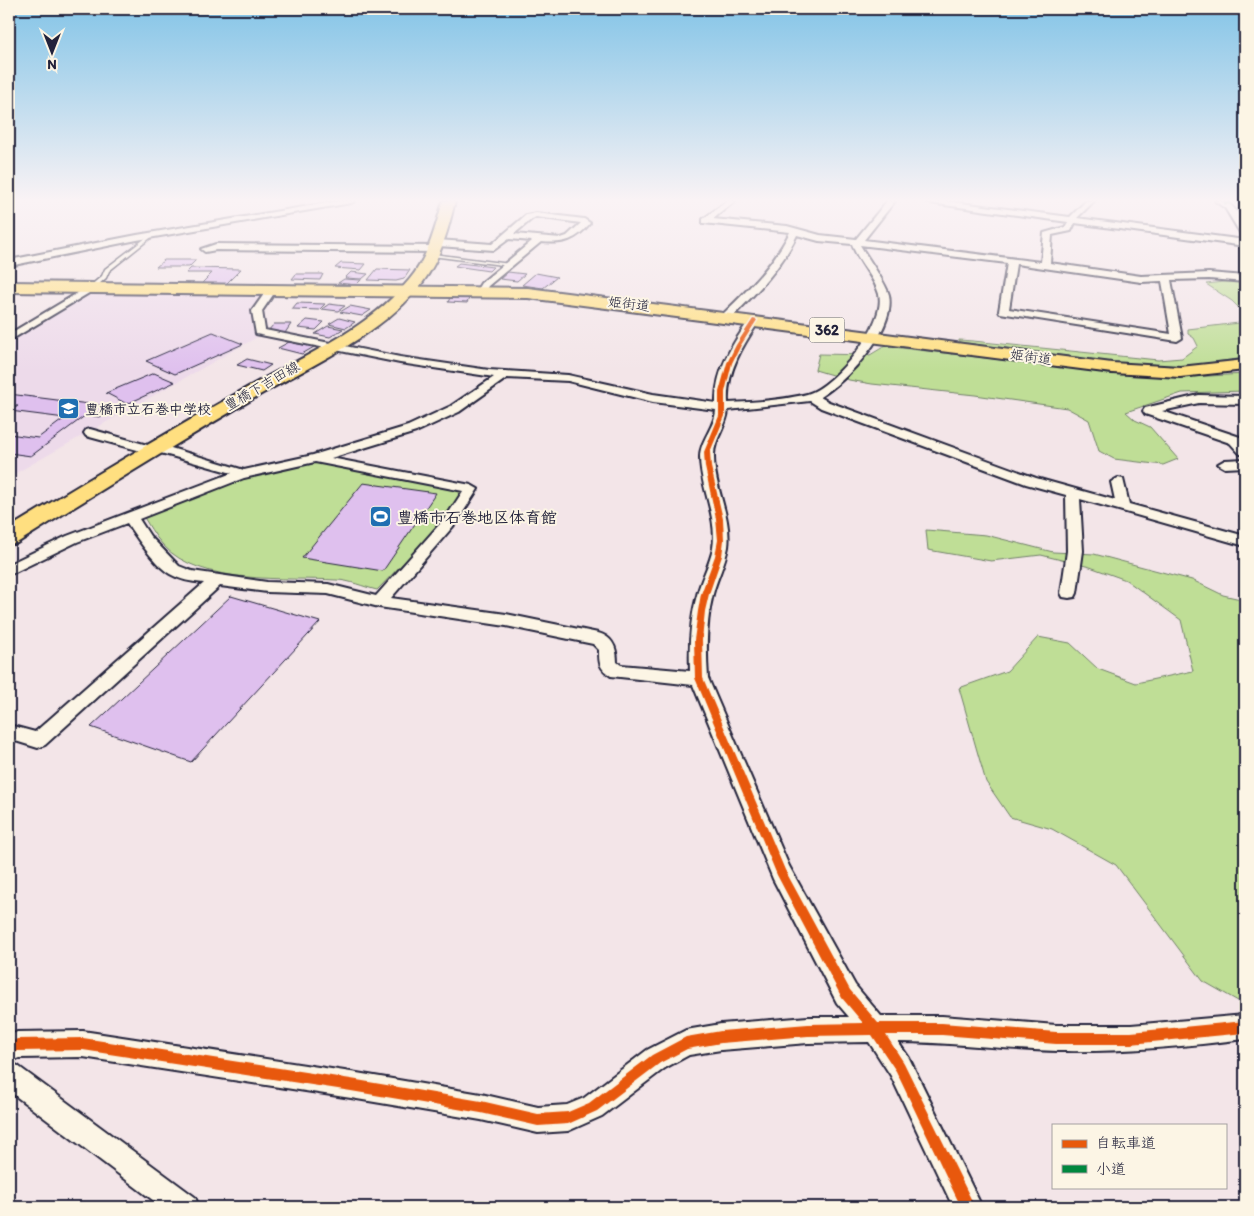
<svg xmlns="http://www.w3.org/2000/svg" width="1254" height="1216" font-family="Itim,'Klee One',sans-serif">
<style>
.built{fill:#eddaea}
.green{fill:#bfde96;stroke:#708068}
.building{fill:#dfc0ee;stroke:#22223b}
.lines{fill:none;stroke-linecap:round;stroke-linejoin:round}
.service-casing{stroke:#22223b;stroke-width:3}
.minor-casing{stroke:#22223b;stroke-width:4}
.primary-casing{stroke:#22223b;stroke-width:4}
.trunk-casing{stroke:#22223b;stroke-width:4}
.service{fill:#fcf5e5;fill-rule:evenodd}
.minor{fill:#fcf5e5;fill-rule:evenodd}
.primary{fill:#ffdf80;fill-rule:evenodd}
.trunk{fill:#ffdf80;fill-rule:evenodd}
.quiet{stroke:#00873e;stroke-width:3;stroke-dasharray:7 3;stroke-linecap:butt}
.cycleway-casing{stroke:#fcf5e5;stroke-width:3}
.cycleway{fill:#e8590c;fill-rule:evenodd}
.labels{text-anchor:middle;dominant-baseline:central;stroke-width:4;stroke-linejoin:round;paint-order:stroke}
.far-street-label{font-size:14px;fill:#22223b;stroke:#fcf5e5}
.far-poi-label{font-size:14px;font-weight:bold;fill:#22223b;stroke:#fcf5e5;text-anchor:start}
.shield{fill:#fcf5e5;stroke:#63616e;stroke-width:1}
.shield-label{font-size:15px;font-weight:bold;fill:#22223b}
.poi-label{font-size:16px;font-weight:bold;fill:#22223b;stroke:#fcf5e5;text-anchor:start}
</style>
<rect width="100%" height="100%" fill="#f3e5e8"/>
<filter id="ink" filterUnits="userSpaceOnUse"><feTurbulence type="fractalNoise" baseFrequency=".02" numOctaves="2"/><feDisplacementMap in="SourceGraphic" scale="10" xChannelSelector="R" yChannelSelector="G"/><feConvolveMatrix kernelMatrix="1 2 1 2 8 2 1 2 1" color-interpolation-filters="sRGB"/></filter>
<g filter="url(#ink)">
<path class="built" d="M90,292L264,294L252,311L254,334L261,335L9,477V341Z"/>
<g class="green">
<path d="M1232,281L1245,283V314L1232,301L1206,284Z"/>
<path d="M1245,315V358L1186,366H1142L959,342V340L973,341L1158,360L1182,358L1198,346L1194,338L1188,334V329L1239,323Z"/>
<path d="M885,346L1119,374L1191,377L1245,374V391L1182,393L1126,412L1135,420L1150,427L1178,459L1163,465L1114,459L1099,451L1089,420L1067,408L975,395L872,384L849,380L815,370L819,354L870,355Z"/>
<path d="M312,461L464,491L446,519L377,590C364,587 349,580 336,580C286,577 200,586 163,545C154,536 148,523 141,513L245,475Z"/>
<path d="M926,530L986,535L1053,552L1094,554L1192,580L1223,595L1245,600V1000L1238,1001L1203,981L1116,865L1052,829L1010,817L986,782L959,688L1007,671L1038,637L1070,643L1098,669L1136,683L1193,671L1181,620L1126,580L1090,567L1041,555L991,561L928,550Z"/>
</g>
<g class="building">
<path d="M164,260H196L189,267H156Z"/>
<path d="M341,263L366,264L361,270L335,268Z"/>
<path d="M459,263L493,267L489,271L455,266Z"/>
<path d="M191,268L241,269L226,284H201L212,273H186Z"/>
<path d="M377,269L410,270L404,279L396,281L368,280Z"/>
<path d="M351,272L368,274L362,279L345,278Z"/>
<path d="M508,272L525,274L517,281L500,279Z"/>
<path d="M536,273L557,277L543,288L522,285Z"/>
<path d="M296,274H323L320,280L292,279Z"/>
<path d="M344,279L361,280L356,285L338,283Z"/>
<path d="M451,296H470L467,303L448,302Z"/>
<path d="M297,303L325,304L319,310L292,309Z"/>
<path d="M329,304L345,306L338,311L322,309Z"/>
<path d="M350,306L371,310L362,316L340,312Z"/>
<path d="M339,318L355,322L346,328L329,324Z"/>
<path d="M307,320L324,322L316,330L298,328Z"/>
<path d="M274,324H291L285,333L267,332Z"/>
<path d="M328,326L343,329L330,337L315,334Z"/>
<path d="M213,332L243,344L175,374L146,361Z"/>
<path d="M289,342L314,347L302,354L278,348Z"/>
<path d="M247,359L271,365L262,371L237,365Z"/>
<path d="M154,373L175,382L127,404L106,393Z"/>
<path d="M9,394L113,407L100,417L86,415L31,456L9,453V434L38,438L65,418L10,411L18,406L9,405Z"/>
<path d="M363,483L436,493L383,571L302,558Z"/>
<path d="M231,596L320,622L191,762L91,727Z"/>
</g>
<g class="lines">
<defs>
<g id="service">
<path d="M151,234L154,235L109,271L106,278L93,289H89V287L102,276L105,269Z"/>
<path d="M433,254L510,264L512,265L510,266L432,256L431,255Z"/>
</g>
<g id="minor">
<path d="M339,201H355L351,203L137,240L9,266V260L137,235Z"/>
<path d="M727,201H735L713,219L787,226L820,235L856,239L887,201H895L864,240L1041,262L1044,233L1065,227L1068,222L930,203L926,201H945L1070,217L1086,201H1094L1077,218L1245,240V246L1075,223L1071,231L1052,235L1050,263L1141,276L1209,273L1245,276V282L1209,279L1171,280L1182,338L1177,341L1000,313L999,311L1007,263L860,245C867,257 886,283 889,295C896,330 847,381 820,397L829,402L1036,478L1115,500L1111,482L1118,478L1123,479L1129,504L1245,536V546L1080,499L1083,551L1077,593L1075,597L1069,598L1063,597L1061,593L1067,551L1066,495L1026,484L821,408L810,401L728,410C727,427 713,440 714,457C714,488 732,516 728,547C725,564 717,578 713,594C706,621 706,650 708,678L789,866L855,985L881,1016H942L1056,1025H1131L1245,1015V1039C1183,1047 1121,1052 1058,1051C1005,1050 952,1042 898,1042L909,1058L982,1207H953L891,1076L869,1042L808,1043L721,1050L689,1055L665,1068L602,1116L568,1131L538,1133L481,1120L351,1098L83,1057L19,1058L9,1062V1036L17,1032L83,1031L351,1072L481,1094L538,1107L567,1105L584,1098L647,1050L686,1030L721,1024L808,1017H849L837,1003L773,879L693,685L611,676C599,668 599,663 599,650L593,644L506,626L379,607L328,594L267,592L220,586L45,745L38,748L9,739V725L35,732L204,583C192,582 180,580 170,574C156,566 136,537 127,523L77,542L9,575V564L67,536L232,473L157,452L152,454L86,436L84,433L86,430L90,429L151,446L161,445L244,470L313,455L408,426L451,406L494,377L400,363L256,334L252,311L269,287L272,286L277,289L262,311L265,330L400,357L489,370L568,375L653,394L716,403C715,371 733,342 751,318L755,317L760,320C743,345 726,372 728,403C753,402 784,400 807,394C834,387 887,323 879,294C874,276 857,261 852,244L819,241L797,235C782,267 755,294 730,319H722V315C748,290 774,264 790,232L703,223V219ZM1016,264L1141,282L1162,281L1171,334L1009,309ZM507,378L568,381L653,402L716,410C715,427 700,440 700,457C700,487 718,517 713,548C710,564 701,579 697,595C690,620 689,646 690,671L621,665L617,662C617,648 613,637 598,633L506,614L391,598L456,523L478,489L471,485L331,458L416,432L459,412ZM315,462L463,491L446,517L376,596L328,584L267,582L192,571L179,566L150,536L139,519L244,478Z"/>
<path d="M1215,201C1233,199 1245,220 1245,236H1242L1225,208Z"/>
<path d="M536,213L584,219L590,223C576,241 563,244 541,242L488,286L484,293H478L476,291L481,283L532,241L509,239L494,250L438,246L434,243L438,240L492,244L526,215ZM536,217L581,223L567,236L561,238L514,234L532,219Z"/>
<path d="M216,244L436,246L440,249L436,252L216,250L205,252L201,249Z"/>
<path d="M91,285L96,288L94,290L9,341V334Z"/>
<path d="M1199,395L1245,396V404L1199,403L1162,411L1240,437L1245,444V455L1240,454L1230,443L1145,414L1143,411L1145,408Z"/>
<path d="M1245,459V467L1225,468L1218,464L1225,460Z"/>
<path d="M9,1062L18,1066L195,1197L199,1207H162L9,1091Z"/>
</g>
<path id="primary" d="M443,201H455C447,235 438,267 414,293C374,338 308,367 256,397C176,444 96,493 17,543L9,545V528C86,481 164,434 243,390C299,358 367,331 409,280C428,258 435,228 443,201Z"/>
<path id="trunk" d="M9,282L528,288L1112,363L1180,367L1245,360V370L1180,377L1112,373L528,298L9,292Z"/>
</defs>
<use href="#service" class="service-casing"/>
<use href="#minor" class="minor-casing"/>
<use href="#primary" class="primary-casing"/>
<use href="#trunk" class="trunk-casing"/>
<use href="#service" class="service"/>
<use href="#minor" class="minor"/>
<use href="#primary" class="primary"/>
<use href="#trunk" class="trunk"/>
<g class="quiet">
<path d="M1224,203L1245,202"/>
<path d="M1240,224L1245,225"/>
</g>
<defs>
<path id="cycleway" d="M753,319L757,320L741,345L732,363L725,392V416L710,452L711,467L723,519L724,540L722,556L709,594L705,611L702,640L703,678L785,870L850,990L878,1023H942L1056,1032H1131L1245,1021V1033L1131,1044H1056L942,1035H886L904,1063L975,1207H961L896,1071L872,1035L808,1036L721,1043L687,1049L660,1063L597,1111L568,1124L538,1126L481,1113L351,1091L83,1050L18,1051L9,1055V1043L17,1039L83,1038L351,1079L481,1101L538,1114L568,1112L589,1103L652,1055L686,1037L721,1031L808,1024L863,1023L842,998L777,875L695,678L694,640L698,611L701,594L715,556L718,540L716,519L705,467L704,452L719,416V392L727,363L736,345Z"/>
</defs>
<use href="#cycleway" class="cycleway-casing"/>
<use href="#cycleway" class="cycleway"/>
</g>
</g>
<linearGradient id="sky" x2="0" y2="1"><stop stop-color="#83c4e7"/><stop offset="0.54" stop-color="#faf3f5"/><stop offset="1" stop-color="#faf3f5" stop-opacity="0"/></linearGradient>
<rect width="1254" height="371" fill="url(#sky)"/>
<defs>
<symbol id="school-square" viewBox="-11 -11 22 22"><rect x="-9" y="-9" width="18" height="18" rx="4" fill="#1f6fb2" stroke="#fcf5e5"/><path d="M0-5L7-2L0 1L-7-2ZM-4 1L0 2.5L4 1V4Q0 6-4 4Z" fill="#fff"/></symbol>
<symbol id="stadium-square" viewBox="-11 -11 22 22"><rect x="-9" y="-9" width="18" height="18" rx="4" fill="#1f6fb2" stroke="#fcf5e5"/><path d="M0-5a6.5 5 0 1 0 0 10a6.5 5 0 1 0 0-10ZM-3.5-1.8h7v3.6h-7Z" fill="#fff"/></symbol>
</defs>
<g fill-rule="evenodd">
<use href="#school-square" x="56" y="396" width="25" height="25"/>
<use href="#stadium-square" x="368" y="504" width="25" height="25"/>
</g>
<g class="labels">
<g class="far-street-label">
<text transform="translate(629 304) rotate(7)">姫街道</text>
<text transform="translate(1031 357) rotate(8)">姫街道</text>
<text transform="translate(262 386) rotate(-30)">豊橋下吉田線</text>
</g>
<g class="far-poi-label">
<text x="85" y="409">豊橋市立石巻中学校</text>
</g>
<rect class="shield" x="809.5" y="317.5" width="35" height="25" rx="4"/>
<g class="shield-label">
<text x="827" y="330">362</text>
</g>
<g class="poi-label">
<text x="397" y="517">豊橋市石巻地区体育館</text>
</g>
</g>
<rect width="1254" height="1216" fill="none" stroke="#fcf5e5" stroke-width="30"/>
<rect x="15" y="15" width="1224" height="1186" fill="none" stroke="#22223b" stroke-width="2" filter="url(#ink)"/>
<rect x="1052" y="1124" width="175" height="65" fill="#fcf5e5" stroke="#a5a1a1"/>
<rect x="1062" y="1140" width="25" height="8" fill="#e8590c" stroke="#a5a1a1"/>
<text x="1096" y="1148" font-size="15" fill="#22223b">自転車道</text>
<rect x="1062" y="1165" width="25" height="8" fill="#00873e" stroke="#a5a1a1"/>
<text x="1096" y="1174" font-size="15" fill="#22223b">小道</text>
<g transform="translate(52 52) rotate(180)" stroke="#fcf5e5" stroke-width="4" paint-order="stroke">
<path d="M0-4L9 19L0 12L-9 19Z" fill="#22223b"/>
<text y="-8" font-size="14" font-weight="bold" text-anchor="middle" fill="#22223b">N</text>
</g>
</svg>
